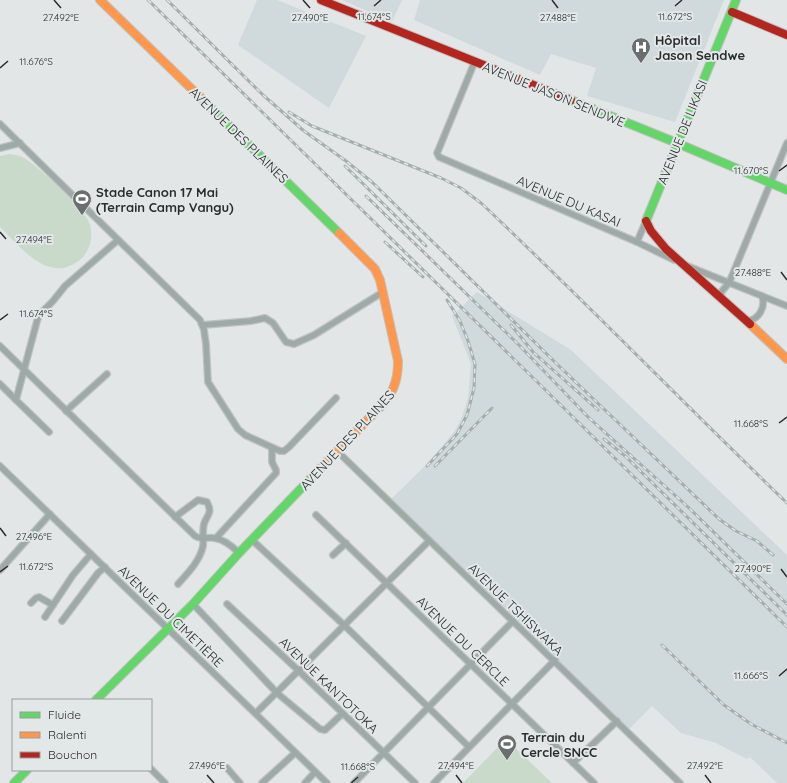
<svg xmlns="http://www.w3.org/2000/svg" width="787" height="783" font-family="Quicksand,sans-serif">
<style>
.built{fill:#d0d9db}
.green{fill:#cadaca}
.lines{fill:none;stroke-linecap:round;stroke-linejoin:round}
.street-casing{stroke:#bfc1c1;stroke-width:8}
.fast-casing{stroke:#bfc1c1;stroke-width:10}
.slow-casing{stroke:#bfc1c1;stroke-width:10}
.jam-casing{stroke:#bfc1c1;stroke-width:10}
.street{stroke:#9daaa7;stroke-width:5.5}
.fast{stroke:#63d668;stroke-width:8}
.slow{stroke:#ff974d;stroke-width:8}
.jam{stroke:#b3261e;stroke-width:8}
.rail-casing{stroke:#a4aeac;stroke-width:3}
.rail{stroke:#e2e7e8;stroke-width:1.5;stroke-dasharray:4.5;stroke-linecap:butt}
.ticks{fill:none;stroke:#2b2d2d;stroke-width:1.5}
.labels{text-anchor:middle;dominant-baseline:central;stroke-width:4;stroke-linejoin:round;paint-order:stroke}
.poi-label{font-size:13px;font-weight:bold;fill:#2b2d2d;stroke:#e2e7e8;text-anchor:start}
.street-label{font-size:13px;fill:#2b2d2d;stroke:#e2e7e8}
.ticks-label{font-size:10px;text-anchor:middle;fill:#2b2d2d;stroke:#e2e7e8;stroke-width:4;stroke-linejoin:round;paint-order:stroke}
</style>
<rect width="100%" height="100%" fill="#e3e6e7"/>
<g class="built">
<path d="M257,0H277L366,36L329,108L238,45Z"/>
<path d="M342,0H402L392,22Z"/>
<path d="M420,0H724L675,122L587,96L596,68L551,54L540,75L414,20Z"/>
<path d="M477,292L571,350L787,555V783H777L750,757L747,759L716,743L681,733L652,706L628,730L391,499L426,465L454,432L461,420L468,398L471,364L452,316Z"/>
</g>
<g class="green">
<path d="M9,154C14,155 20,155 24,158C37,165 86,211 90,224C93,236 91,248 82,258C77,263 70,266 64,268C38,272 17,243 0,227V156Z"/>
<path d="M506,739L552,783H463Z"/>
</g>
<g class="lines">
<defs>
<g id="street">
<path d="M475,61L438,151L437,153L439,157L637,242L674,260"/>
<path d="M0,124L200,320L204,330L206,344L208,382L238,429L245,435L280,451H284L289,447L336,398"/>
<path d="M0,148L20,143"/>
<path d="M637,242L646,221"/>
<path d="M685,265L787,306"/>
<path d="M720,297L722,291L729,283L787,143"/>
<path d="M748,321C759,319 766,307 762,296"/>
<path d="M203,325L251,321L265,318L273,323L286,342L294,344L314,335L383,292"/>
<path d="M0,346L195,536C201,540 207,537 214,538C223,539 233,547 239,553"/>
<path d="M0,384L16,400"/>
<path d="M66,411L107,374"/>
<path d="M49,432L16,400L37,321L40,314L53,301L65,286L118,240"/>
<path d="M338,452L680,783"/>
<path d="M0,466L327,783"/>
<path d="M316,515L594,783"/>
<path d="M175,517L198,500L207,502C213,514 207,514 204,524C202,531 204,539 203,546C200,561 187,574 178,584"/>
<path d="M216,538L276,473V470L272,462V448"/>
<path d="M252,540L345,626L469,747"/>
<path d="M333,555L346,543"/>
<path d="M0,570L50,514"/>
<path d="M31,603L36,598L39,597L53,605"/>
<path d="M193,604L277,693L320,729L325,730L342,714"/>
<path d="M227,604L299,671L415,783"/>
<path d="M45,617L73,575L91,554"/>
<path d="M62,621L98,573L105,567"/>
<path d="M256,713L429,541"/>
<path d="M573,763L617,721"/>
<path d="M227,768L240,783"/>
<path d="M151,769L165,783"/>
<path d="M262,783L295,753"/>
<path d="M305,783L315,772"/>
<path d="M354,783L513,621"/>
<path d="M434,783L555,660"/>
</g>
<g id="fast">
<path d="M200,97L339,233"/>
<path d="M571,100L677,143L787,190"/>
<path d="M646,221L736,0"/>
<path d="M96,700L193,604L239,553L313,476"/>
<path d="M14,783L27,770"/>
</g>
<g id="slow">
<path d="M100,0L200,97"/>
<path d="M750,324L787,359"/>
<path d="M313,476L386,401C395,388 398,377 398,361L380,280L375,269L339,233"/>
</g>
<g id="jam">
<path d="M321,0L571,100"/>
<path d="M732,12L787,35"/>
<path d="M646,221L651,231L666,249L750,324"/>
</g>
</defs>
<use href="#street" class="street-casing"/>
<use href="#fast" class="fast-casing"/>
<use href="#slow" class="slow-casing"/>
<use href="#jam" class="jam-casing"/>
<use href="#street" class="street"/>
<use href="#fast" class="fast"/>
<use href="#slow" class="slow"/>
<use href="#jam" class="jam"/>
<defs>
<g id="rail">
<path d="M148,0L787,627"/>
<path d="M167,0L263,95L304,131L346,161L372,182L561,368L719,519L736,531L757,541L773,555"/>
<path d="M289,112L312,126L441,178L461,188L481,203C585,301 684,404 787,503"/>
<path d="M345,166L426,246"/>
<path d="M366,196L519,345L588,417L688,507L787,604"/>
<path d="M385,242L423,277"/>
<path d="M511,325L533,352L598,410"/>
<path d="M604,439L625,456L787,615"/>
<path d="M427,466L457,434L467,415L474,388L475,364L468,341L460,321L447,300"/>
<path d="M435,466L492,408"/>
<path d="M662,645L724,705L751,724L787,743"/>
</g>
</defs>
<use href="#rail" class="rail-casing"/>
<use href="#rail" class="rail"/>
</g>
<path class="ticks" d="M54,0L61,8M303,0L310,8M552,0L558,8M374,6L381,0M675,6L682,0M0,68L8,61M779,171L787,165M0,232L6,239M781,272L787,280M0,320L8,314M779,423L787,417M0,528L6,536M781,569L787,577M0,572L8,566M779,676L787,669M207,775L214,783M456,775L462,783M705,775L711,783M351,783L358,777"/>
<defs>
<symbol id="hospital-pin" viewBox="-11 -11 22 30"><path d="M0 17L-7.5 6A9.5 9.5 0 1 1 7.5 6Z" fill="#6b6e6e" stroke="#e2e7e8"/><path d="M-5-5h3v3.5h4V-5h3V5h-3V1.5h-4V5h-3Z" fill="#fff"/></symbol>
<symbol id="stadium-pin" viewBox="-11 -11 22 30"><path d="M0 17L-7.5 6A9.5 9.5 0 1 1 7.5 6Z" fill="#6b6e6e" stroke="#e2e7e8"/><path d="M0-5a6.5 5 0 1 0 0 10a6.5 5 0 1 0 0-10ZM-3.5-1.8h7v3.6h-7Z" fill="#fff"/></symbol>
</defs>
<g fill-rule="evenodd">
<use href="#hospital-pin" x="630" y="36" width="22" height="30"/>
<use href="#stadium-pin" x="71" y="188" width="22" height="30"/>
<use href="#stadium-pin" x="496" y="733" width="22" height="30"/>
</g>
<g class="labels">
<g class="poi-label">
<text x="655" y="40">Hôpital<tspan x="655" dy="15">Jason Sendwe</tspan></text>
<text x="96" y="192">Stade Canon 17 Mai<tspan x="96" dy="15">(Terrain Camp Vangu)</tspan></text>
<text x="521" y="737">Terrain du<tspan x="521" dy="15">Cercle SNCC</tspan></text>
</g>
<g class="street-label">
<text transform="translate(554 94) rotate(22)">AVENUE JASON SENDWE</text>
<text transform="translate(682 132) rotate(-68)">AVENUE DE LIKASI</text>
<text transform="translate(239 135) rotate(44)">AVENUE DES PLAINES</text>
<text transform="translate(569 201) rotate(23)">AVENUE DU KASAI</text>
<text transform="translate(347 440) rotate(-47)">AVENUE DES PLAINES</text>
<text transform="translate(516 609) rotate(44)">AVENUE TSHISWAKA</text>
<text transform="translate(171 616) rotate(44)">AVENUE DU CIMETIÈRE</text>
<text transform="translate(463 641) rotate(44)">AVENUE DU CERCLE</text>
<text transform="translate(329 685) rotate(44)">AVENUE KANTOTOKA</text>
</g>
</g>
<g class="ticks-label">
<text x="374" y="20">11.674°S</text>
<text x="675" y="20">11.672°S</text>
<text x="61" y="21">27.492°E</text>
<text x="310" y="21">27.490°E</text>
<text x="558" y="21">27.488°E</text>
<text x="36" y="65">11.676°S</text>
<text x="751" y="174">11.670°S</text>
<text x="34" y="243">27.494°E</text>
<text x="753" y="276">27.488°E</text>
<text x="36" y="317">11.674°S</text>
<text x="751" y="427">11.668°S</text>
<text x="34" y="540">27.496°E</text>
<text x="36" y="570">11.672°S</text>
<text x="753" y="572">27.490°E</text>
<text x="751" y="679">11.666°S</text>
<text x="207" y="769">27.496°E</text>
<text x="456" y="769">27.494°E</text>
<text x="705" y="769">27.492°E</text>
<text x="358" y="770">11.668°S</text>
</g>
<rect x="12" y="699" width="140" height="72" fill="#e2e7e8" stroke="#999d9d"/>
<rect x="20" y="712" width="20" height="6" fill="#63d668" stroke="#999d9d"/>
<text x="48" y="719" font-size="12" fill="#2b2d2d">Fluide</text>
<rect x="20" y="732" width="20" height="6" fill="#ff974d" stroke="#999d9d"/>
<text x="48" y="739" font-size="12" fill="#2b2d2d">Ralenti</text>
<rect x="20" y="752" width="20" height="6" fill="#b3261e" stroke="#999d9d"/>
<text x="48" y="759" font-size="12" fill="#2b2d2d">Bouchon</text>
</svg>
